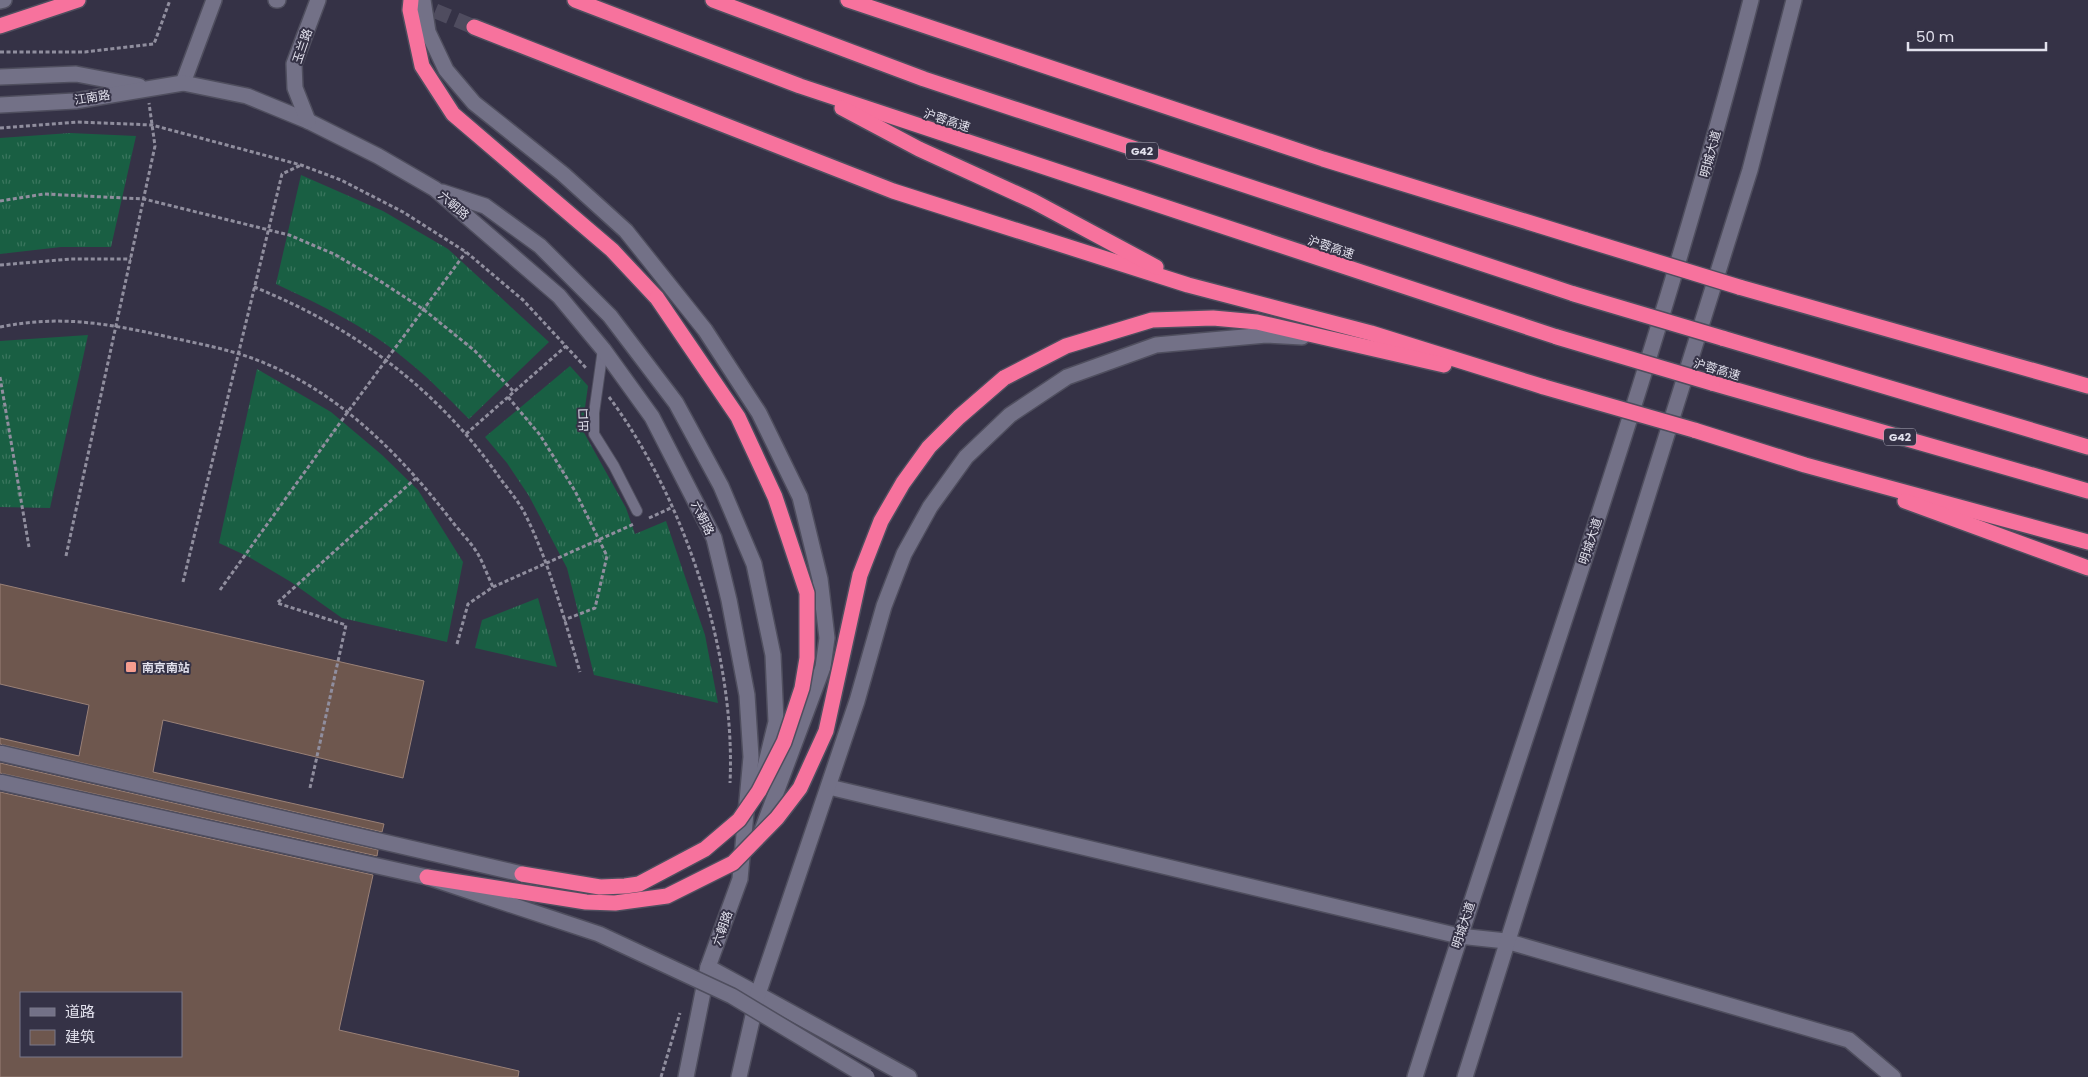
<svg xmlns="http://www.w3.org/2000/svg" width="2088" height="1077" font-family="Poppins,'Noto Sans SC',sans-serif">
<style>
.grass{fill:url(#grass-tufts)}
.building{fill:#6e574e;stroke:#998077;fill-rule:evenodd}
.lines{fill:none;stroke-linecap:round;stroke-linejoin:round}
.highway-tunnel{stroke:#4f4c5f;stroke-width:15;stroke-dasharray:15 8;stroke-linecap:butt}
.lane-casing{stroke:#4f4e5e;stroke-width:12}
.secondary-casing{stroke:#4f4e5e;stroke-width:18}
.highway-casing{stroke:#4f4e5e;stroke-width:18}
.path{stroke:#908e9e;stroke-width:3;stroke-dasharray:4 2.5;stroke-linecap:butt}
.lane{stroke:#737187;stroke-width:10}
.secondary{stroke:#737187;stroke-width:15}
.highway{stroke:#f7729d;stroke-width:15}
.secondary-bridge-casing{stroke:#4f4e5e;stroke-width:18;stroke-linecap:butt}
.highway-bridge-casing{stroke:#4f4e5e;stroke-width:18;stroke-linecap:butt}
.secondary-bridge{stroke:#737187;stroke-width:15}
.highway-bridge{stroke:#f7729d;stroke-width:15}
.poi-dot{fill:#f59d8f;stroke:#353246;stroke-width:2}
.labels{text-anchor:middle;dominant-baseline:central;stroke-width:4;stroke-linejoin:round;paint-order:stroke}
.shield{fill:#353246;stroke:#aeacbb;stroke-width:1}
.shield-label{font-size:11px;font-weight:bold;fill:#e2e1ed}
.street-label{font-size:12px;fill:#e2e1ed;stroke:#353246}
.poi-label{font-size:12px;font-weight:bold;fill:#e2e1ed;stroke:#353246;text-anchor:start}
</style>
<defs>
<pattern id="grass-tufts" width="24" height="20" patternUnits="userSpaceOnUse" patternTransform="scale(1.25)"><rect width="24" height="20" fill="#195f43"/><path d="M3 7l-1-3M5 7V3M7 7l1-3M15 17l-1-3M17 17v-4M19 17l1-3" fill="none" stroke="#3a765e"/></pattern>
</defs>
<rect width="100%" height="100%" fill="#353246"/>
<g class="grass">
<path d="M70,133L136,136L111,247H61L0,254V138Z"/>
<path d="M301,175L383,211L448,249L549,342L469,419C448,398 428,377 405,359C367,327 321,305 276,284Z"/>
<path d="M88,335L50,508L0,507V341Z"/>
<path d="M570,366L588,386L582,429L626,508L635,534L666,521L705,635L718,703L594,675L567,568L529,496L507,463L485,437Z"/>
<path d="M257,369L331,412L382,455L418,490L463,562L447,642L342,618L291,582L249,557L219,543Z"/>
<path d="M538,598L557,667L475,648L482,620Z"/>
</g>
<g class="building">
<path d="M0,584L424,681L403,778L163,720L153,772L384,824L382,832L0,744V738L79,756L89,705L0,684Z"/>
<path d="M0,763L378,850L377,856L0,773Z"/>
<path d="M0,792L373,875L339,1030L519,1071L518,1077H0ZM21,993H181V1056H21Z"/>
</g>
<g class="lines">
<path class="highway-tunnel" d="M414,2L474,27"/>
<defs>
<path id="lane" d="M603,349L594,413V434L614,466L637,511"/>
<g id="secondary">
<path d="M276,0H278"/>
<path d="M423,0L428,32L446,70L474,103L563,174L626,231L705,330L759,413L800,497L820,579L827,638L823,667L761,833"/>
<path d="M0,1L4,0"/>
<path d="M0,77L76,74L139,86"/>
<path d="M183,83L214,0"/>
<path d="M0,105L75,101L183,83L247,96L308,121L378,156L435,189L559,296L603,349L652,417L714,538L729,600L747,695L751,757L740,879L708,967L686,1077"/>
<path d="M308,121L295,88L294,64L318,0"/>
<path d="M442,192L485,206L540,246L610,316L676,403L721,486L754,564L773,655L776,722L762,779"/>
<path d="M829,787L1459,936L1506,941L1849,1040L1893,1077"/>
<path d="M708,967L909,1077"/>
<path d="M739,1077L758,994L857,701L884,606L904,554L930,507L966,457L1010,415L1067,377L1156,345L1266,335L1302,337"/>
<path d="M1415,1077C1528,719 1658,364 1751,0"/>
<path d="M1465,1077L1750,170L1794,0"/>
</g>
<g id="highway">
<path d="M411,0L410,10L422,66L453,114L612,250L657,298"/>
<path d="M575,0L800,86L1557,337"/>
<path d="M713,0L924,79L1574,294"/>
<path d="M848,0L1323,159L1586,240"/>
<path d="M0,26L78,0"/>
<path d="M474,27L893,191L1188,285L1371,333L1544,387"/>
<path d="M842,108L919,149L1033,201L1156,267"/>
<path d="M1739,287L2088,386"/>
<path d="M1722,338L2088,447"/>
<path d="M1004,378L1066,346L1152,320L1213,318L1257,322L1444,365"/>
<path d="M1712,383L2088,491"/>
<path d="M1694,430L1805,465L2088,542"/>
<path d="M1905,501L2088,568"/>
<path d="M533,878L578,899"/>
</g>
</defs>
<use href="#lane" class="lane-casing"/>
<use href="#secondary" class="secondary-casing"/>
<use href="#highway" class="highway-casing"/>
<g class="path">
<path d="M0,52H85L154,44L170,0"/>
<path d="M0,128L77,122L152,125L301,165L341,180L403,212L466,252L523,300L587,369"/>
<path d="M0,201L44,194L144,199L289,235L334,254L380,281L423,309L475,351L514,392"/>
<path d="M0,265L71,259H131"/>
<path d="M254,287C352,326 436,388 497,474C506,487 518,500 525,514C549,562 565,621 580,672"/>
<path d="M0,327C60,315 105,323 164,336C199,344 236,350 269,365C343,396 403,458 451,520C460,532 472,543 479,556C484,565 488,577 493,587"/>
<path d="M0,377L29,547"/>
<path d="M508,397L540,435L575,491L607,556L595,608L564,620"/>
<path d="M609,397C685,499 736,655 730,783"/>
<path d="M466,434L566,346"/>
<path d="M649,518L673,507"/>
<path d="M66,556L155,146L149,103"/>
<path d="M183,582L282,174L301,165"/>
<path d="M220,590L347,413L466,252"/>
<path d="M457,644L468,604L493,587L634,524"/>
<path d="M310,788L346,625L277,603L416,478"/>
<path d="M661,1077L680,1013"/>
</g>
<use href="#lane" class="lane"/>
<use href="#secondary" class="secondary"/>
<use href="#highway" class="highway"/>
<defs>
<g id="secondary-bridge">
<path d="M0,753L522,874"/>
<path d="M0,782L427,877L599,934L732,996L867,1077"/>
</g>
<g id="highway-bridge">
<path d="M1586,240L1739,287"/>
<path d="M1574,294L1722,338"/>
<path d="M1557,337L1712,383"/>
<path d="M1544,387L1694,430"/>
<path d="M522,874L600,887L625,886L639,884L705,849L739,820L759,791L784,742L802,688L807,658V593L775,497L738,417L657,298"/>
<path d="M427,877L586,902L615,903L667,896L733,863L777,818L800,788L826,731L860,575L881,521L903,483L929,447L959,417L1004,378"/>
</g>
</defs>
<use href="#secondary-bridge" class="secondary-bridge-casing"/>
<use href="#highway-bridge" class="highway-bridge-casing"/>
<use href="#secondary-bridge" class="secondary-bridge"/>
<use href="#highway-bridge" class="highway-bridge"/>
</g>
<rect class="poi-dot" x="125" y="661" width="12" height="12" rx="2.5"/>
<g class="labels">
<g class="shield">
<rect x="1126" y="142.5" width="32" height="17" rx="4"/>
<rect x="1884" y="428.5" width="32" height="17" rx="4"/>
</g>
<g class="shield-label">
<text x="1142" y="151">G42</text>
<text x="1900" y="437">G42</text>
</g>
<g class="street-label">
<text transform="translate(302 46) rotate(-71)">玉兰路</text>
<text transform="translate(92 97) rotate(-9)">江南路</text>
<text transform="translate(947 120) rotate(18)">沪蓉高速</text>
<text transform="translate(1710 154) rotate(-75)">明城大道</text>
<text transform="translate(454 205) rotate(41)">六朝路</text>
<text transform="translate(1331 247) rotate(18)">沪蓉高速</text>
<text transform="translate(1717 369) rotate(16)">沪蓉高速</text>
<text transform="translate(583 420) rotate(-92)">出口</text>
<text transform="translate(703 518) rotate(64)">六朝路</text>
<text transform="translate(1590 541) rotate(-72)">明城大道</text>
<text transform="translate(1463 925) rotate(-72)">明城大道</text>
<text transform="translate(722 928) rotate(-70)">六朝路</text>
</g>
<g class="poi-label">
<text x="142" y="667">南京南站</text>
</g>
</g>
<rect x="20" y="992" width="162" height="65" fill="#353246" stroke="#7a7889"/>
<rect x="30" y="1008" width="25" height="8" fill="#737187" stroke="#7a7889"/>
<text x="65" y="1017" font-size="15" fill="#e2e1ed">道路</text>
<rect x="30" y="1030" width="25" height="15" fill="#6e574e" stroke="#7a7889"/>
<text x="65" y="1042" font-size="15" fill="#e2e1ed">建筑</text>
<path d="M1908 42v8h138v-8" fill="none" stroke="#e2e1ed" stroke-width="2.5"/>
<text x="1916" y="42" font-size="15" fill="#e2e1ed" stroke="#353246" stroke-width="4" paint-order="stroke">50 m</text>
</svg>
